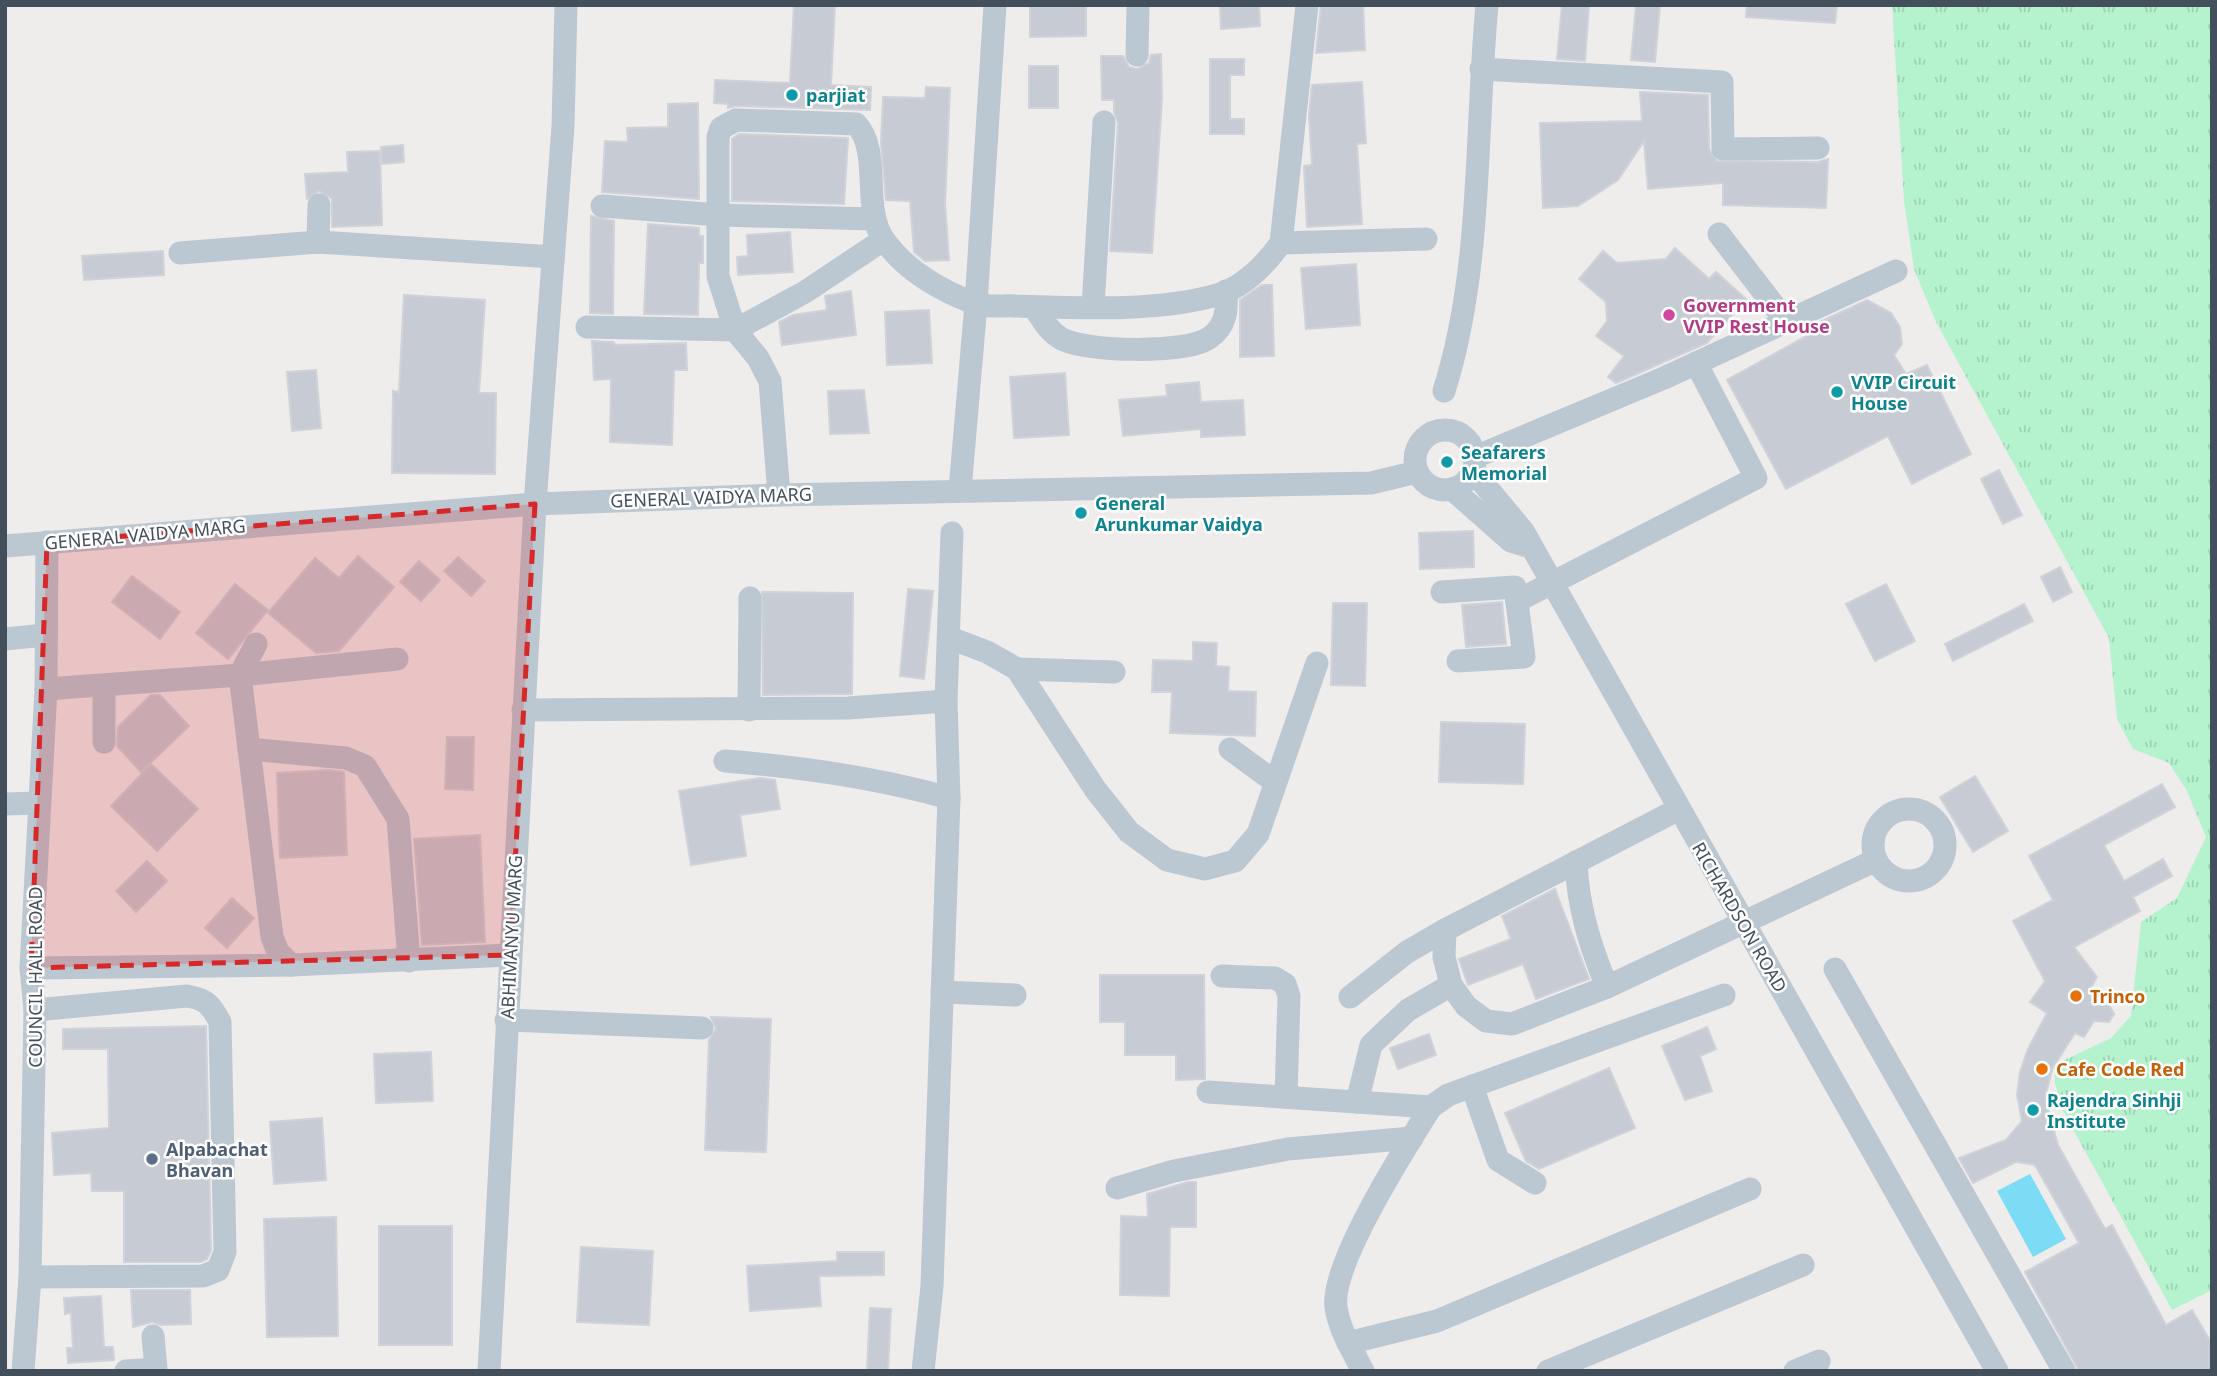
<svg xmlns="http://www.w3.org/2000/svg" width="2217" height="1376" font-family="'Noto Sans',sans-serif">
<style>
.grass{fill:url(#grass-tufts)}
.water{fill:#7cdbf5}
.building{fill:#c7cbd3;stroke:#cfd2d9;stroke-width:2}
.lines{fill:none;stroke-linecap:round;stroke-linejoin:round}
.minor{stroke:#bbc7d1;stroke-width:23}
.marked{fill:#d62828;fill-opacity:0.2;stroke:#d62828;stroke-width:5;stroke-dasharray:14 9;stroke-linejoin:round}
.culture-dot{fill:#0f9aa8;stroke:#fff;stroke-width:2.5}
.hotel-dot{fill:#d1479c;stroke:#fff;stroke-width:2.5}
.food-dot{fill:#e8710a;stroke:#fff;stroke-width:2.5}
.service-dot{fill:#5c6f8a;stroke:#fff;stroke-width:2.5}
.labels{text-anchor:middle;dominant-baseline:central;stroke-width:5;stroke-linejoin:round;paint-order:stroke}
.culture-label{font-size:18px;font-weight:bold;fill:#0d838f;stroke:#fff;text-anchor:start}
.hotel-label{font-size:18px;font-weight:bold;fill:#b23c85;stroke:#fff;text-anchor:start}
.street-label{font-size:18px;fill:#43505c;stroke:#fff}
.food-label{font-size:18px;font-weight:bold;fill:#c56008;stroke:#fff;text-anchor:start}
.service-label{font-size:18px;font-weight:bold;fill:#4e5e75;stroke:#fff;text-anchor:start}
</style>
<defs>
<pattern id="grass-tufts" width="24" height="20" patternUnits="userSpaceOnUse" patternTransform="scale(1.75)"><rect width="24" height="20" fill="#b4f3cd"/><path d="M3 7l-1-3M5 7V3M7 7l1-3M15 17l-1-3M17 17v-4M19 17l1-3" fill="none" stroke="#9cd2b2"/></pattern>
</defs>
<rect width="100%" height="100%" fill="#efecec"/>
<path class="grass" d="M1892,5H2212V1290L2172,1310L2062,1109L2055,1083L2054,1065L2111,1038L2131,1016L2141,922L2177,898L2206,837L2187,791L2169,763L2133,749L2117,719L2109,638L1936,322L1914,269L1904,201Z"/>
<path class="water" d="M2030,1174L2066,1239L2033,1257L1997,1191Z"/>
<g class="building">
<path d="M794,5H835L831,85L871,87L870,110L736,106L728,108V104L714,103L715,80L790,83Z"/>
<path d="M1030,5H1086V36L1030,37Z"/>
<path d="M1220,5H1259L1260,26L1221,29Z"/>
<path d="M1321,5H1363L1365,50L1316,53Z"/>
<path d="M1562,5H1589L1585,61L1557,59Z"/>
<path d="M1636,5H1660L1655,62L1631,60Z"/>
<path d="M1747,5H1837L1835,23L1746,17Z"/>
<path d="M1161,54L1162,98L1152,253L1110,251L1118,123L1114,112V100H1102L1101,56H1123L1129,67L1137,69L1149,63L1151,55Z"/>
<path d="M1210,59H1244V75H1230V119H1244V134H1210Z"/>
<rect x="1029" y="66" width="29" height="42"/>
<path d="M1362,82L1366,143L1357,144L1362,224L1307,227L1304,166L1312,165L1309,116L1312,85Z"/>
<path d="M926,87L950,88L945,204L949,260L925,261L914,252L910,201L886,200L881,143L883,97L925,98Z"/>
<path d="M1640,92L1708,95L1709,149L1717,161L1818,162L1828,159L1826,208L1723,205V183L1648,189L1644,141L1618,180L1578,206L1543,208L1540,123L1642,121Z"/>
<path d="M698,103L699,199L602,192L605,141L628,142L627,128L668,127V104Z"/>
<path d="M739,134L848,138L844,204L732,201V139Z"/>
<path d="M403,145L404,162L382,164L381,147Z"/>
<path d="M380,151L382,225L332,227V199L319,191L307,199L305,174L348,172L347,152Z"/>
<path d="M591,216L614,221L613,314L590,313Z"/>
<path d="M648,224L699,228V236H703V263H699L698,315L644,314Z"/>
<path d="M790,232L793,272L738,275L737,257L748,256L747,235Z"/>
<path d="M1675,248L1709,279L1716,272L1746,299L1707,343L1616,383L1608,377L1624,356L1596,336L1607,321L1606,302L1579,279L1603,251L1617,263L1666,259Z"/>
<path d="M163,251L164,275L84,280L82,256Z"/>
<path d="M1356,264L1360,325L1306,329L1301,268Z"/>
<path d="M1262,285H1272L1274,356L1240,357V300Z"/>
<path d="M851,291L856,335L782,345L779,322L793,315L827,310L825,296Z"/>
<path d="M404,295L485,300L479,393H496L495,474L392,473L393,391L399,392Z"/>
<path d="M1867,300L1891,313L1900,327L1902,344L1894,355L1906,374L1927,365L1971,454L1912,484L1888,436L1786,489L1727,380L1819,329L1822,321Z"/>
<path d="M929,310L932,363L887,365L885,312Z"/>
<path d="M592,341L613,342L616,345L686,343L687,370H674L672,445L610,442L611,379L594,380Z"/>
<path d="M316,370L321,428L292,431L287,372Z"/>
<path d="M1065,373L1069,435L1014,438L1010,377Z"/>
<path d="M1199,382L1201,402L1243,400L1245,435L1201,437V429L1123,436L1119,400L1167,396L1166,385Z"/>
<path d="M864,390L869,433L830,434L828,391Z"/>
<path d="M1999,470L2022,515L2003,524L1981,479Z"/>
<path d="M1473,531L1474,567L1420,569L1419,533Z"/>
<path d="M358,556L394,587L339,651L316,653L268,613L315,558L339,578Z"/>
<path d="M458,557L485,581L471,596L444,571Z"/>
<path d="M419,561L440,580L421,601L400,582Z"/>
<path d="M2060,567L2072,592L2053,602L2041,577Z"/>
<path d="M132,576L180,612L160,639L112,602Z"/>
<path d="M235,584L268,610L228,659L196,633Z"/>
<path d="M1886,584L1915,641L1875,661L1846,604Z"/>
<path d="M908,589L933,591L924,679L900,676Z"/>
<path d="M762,592L853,593L852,694L763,695Z"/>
<path d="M1502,602L1506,644L1466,647L1462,605Z"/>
<path d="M1333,603H1367L1365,686L1331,685Z"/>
<path d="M2024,604L2033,621L1953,661L1945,644Z"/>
<path d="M1193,642L1217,643L1216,666L1229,667L1228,691L1256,692L1255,736L1170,733L1172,692H1152L1153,660L1193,661Z"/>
<path d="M151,695H160L189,726L141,772L117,746L118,727Z"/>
<path d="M1441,722L1525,724L1523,784L1439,782Z"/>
<path d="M447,737H474L473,790L445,789Z"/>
<path d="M151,764L198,809L157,851L111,806Z"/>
<path d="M328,770L344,772L347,855L280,858L277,773Z"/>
<path d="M1975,776L2008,831L1973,852L1940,797Z"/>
<path d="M760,778L775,780L780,809L740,815L746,856L691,865L679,791Z"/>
<path d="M2162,784L2175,807L2104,845L2124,881L2163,859L2172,876L2133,897L2140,911L2074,947L2097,977L2089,991L2099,1003L2109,1005L2114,1014L2109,1022L2094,1021L2084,1037L2075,1033L2052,1069L2045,1099L2058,1145L2105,1229L2112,1225L2166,1325L2192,1310L2212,1344V1371H2079L2025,1272L2079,1243L2035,1165L2016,1162L1973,1183L1959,1158L2006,1140L2022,1121L2017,1095L2020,1072L2028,1049L2047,1013L2030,1002L2045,981L2013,921L2053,900L2029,856Z"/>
<path d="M480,835L485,942L422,945L414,839Z"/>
<path d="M147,861L167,881L136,912L116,891Z"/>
<path d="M1555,889L1589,979L1536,999L1523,964L1468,985L1459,959L1511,939L1502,916Z"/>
<path d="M232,898L254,918L227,948L205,928Z"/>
<path d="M1100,975H1204L1205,1079L1176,1080V1055H1125V1022H1100Z"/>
<path d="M711,1017L771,1019L766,1152L705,1150L709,1040L716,1029Z"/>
<path d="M206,1026L211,1250L207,1259L200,1262H124V1191H92L91,1173L54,1175L52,1133L109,1128L108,1049H63V1029Z"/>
<path d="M1707,1027L1716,1049L1700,1056L1712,1091L1685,1100L1662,1046Z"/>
<path d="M1429,1034L1436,1055L1398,1069L1390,1048Z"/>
<path d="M431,1052L433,1101L376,1103L374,1054Z"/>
<path d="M1609,1068L1635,1128L1539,1169L1526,1161L1505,1113Z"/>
<path d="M322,1118L326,1180L274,1184L270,1122Z"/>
<path d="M1188,1182H1196V1227H1170L1169,1296L1120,1295L1121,1216L1148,1217L1147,1194Z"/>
<path d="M336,1217L338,1336L267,1337L264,1219Z"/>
<rect x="379" y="1226" width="73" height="119"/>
<path d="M581,1247L653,1251L649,1325L577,1322Z"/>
<path d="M837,1252H884V1275L819,1276L821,1306L750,1311L747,1266L837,1261Z"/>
<path d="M131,1290H190L191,1324L161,1325L152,1322L133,1327Z"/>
<path d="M101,1296L104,1347H113L114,1360L68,1363L67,1348H73L71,1313L65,1314L64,1298Z"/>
<path d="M870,1308L891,1309L888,1371H867Z"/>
</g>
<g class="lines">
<g class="minor">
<path d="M1137,55L1138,5"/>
<path d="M1481,69L1722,82L1723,149L1818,148"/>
<path d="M602,206L719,215L874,219"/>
<path d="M1719,234L1785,320"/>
<path d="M318,242L319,205"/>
<path d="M1281,243L1426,239"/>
<path d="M180,253L318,242L553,257"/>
<path d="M1034,307C1042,319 1049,332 1062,339C1087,352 1186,354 1209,338C1227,326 1227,310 1226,291"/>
<path d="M1093,307L1104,122"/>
<path d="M587,327L735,330L805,292L883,240"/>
<path d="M1444,391C1483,267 1475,133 1487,5"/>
<circle cx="1445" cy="460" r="30"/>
<path d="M1475,457L1664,378L1896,271"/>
<path d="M1473,471L1523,531L1997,1371"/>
<path d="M1452,489L1511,541L1530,547"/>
<path d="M960,490L976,304L995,5"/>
<path d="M779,495L770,381L758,358L735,330L718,276V137L721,128L736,120L856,124C882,151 861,208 884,240C905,270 941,291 974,303C986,308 1003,305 1016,306C1078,308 1157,312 1217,295C1244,287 1265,265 1281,243L1307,5"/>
<path d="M5,546L535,504L779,495L1371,483L1417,472"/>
<path d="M1442,592L1515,587L1524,657L1458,661"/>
<path d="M1517,601L1756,478L1696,363"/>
<path d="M950,638L987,652L1017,669L1095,789L1129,832L1167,860L1205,869L1235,861L1258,834L1317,663"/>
<path d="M5,639L46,635"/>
<path d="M256,644L240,675L272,937L278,952L291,965"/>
<path d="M1017,669L1114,672"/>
<path d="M46,689L240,675L397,659"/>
<path d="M523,710L848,708L946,701"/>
<path d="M749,710L750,598"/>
<path d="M104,742V686"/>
<path d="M249,749L346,758L365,766L398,819L409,961"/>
<path d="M1230,749L1275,782"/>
<path d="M725,761C802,767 874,777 949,798"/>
<path d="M5,804L39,803"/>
<circle cx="1909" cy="845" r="36"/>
<path d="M1576,862C1578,908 1590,945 1607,987"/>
<path d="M1445,930L1444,957L1451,985L1466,1006L1486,1021L1512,1024L1607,987L1876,860"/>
<path d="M31,968L291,965L510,955"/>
<path d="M1835,969L2064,1371"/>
<path d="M1222,976L1275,978L1285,984L1289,996L1286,1097"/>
<path d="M942,992L1015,995"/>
<path d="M1350,997L1407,952L1445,930L1679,809"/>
<path d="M506,1020L702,1028"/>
<path d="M1472,1086L1498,1160L1535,1183"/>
<path d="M1208,1092L1431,1107"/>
<path d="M1357,1102L1371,1045L1408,1010L1451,985"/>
<path d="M1117,1188L1174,1171L1288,1149L1412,1138"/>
<path d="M30,1277L203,1276L218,1270L225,1252L220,1022C211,1005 206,999 187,996L35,1010"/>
<path d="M1348,1343L1437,1321L1750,1189"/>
<path d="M23,1371L30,1277L35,1010L31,968L46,689L47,542"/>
<path d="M126,1371L156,1369L153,1336"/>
<path d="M489,1371L535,504L563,126L566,5"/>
<path d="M923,1371L932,1286L949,798L946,701L952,533"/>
<path d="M1363,1371C1353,1351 1339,1330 1336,1307C1330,1265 1407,1145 1431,1107L1448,1095L1724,995"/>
<path d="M1548,1371L1803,1265"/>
<path d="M1795,1371L1819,1361"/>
</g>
</g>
<path class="marked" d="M535,504L510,955L31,968L47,542Z"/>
<g class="culture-dot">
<circle cx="792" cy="95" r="7"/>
<circle cx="1837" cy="392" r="7"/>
<circle cx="1447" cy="462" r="7"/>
<circle cx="1081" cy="513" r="7"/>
<circle cx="2033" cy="1110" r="7"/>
</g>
<circle class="hotel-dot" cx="1669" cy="315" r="7"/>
<g class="food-dot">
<circle cx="2076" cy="996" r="7"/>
<circle cx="2042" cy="1069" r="7"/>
</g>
<circle class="service-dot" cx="152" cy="1159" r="7"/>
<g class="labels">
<g class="culture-label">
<text x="806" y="95">parjiat</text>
<text x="1851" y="382">VVIP Circuit<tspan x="1851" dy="21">House</tspan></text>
<text x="1461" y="452">Seafarers<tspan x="1461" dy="21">Memorial</tspan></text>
<text x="1095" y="503">General<tspan x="1095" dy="21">Arunkumar Vaidya</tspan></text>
<text x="2047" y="1100">Rajendra Sinhji<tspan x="2047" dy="21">Institute</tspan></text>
</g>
<g class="hotel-label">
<text x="1683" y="305">Government<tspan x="1683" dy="21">VVIP Rest House</tspan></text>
</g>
<g class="street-label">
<text transform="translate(711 497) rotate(-2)">GENERAL VAIDYA MARG</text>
<text transform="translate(145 534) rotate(-5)">GENERAL VAIDYA MARG</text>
<text transform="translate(1740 917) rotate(60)">RICHARDSON ROAD</text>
<text transform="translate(511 937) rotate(-87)">ABHIMANYU MARG</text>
<text transform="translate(35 977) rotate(-90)">COUNCIL HALL ROAD</text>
</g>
<g class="food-label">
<text x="2090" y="996">Trinco</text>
<text x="2056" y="1069">Cafe Code Red</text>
</g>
<g class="service-label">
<text x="166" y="1149">Alpabachat<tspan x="166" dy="21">Bhavan</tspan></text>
</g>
</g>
<rect width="2217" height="1376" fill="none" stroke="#43505c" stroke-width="14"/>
</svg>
